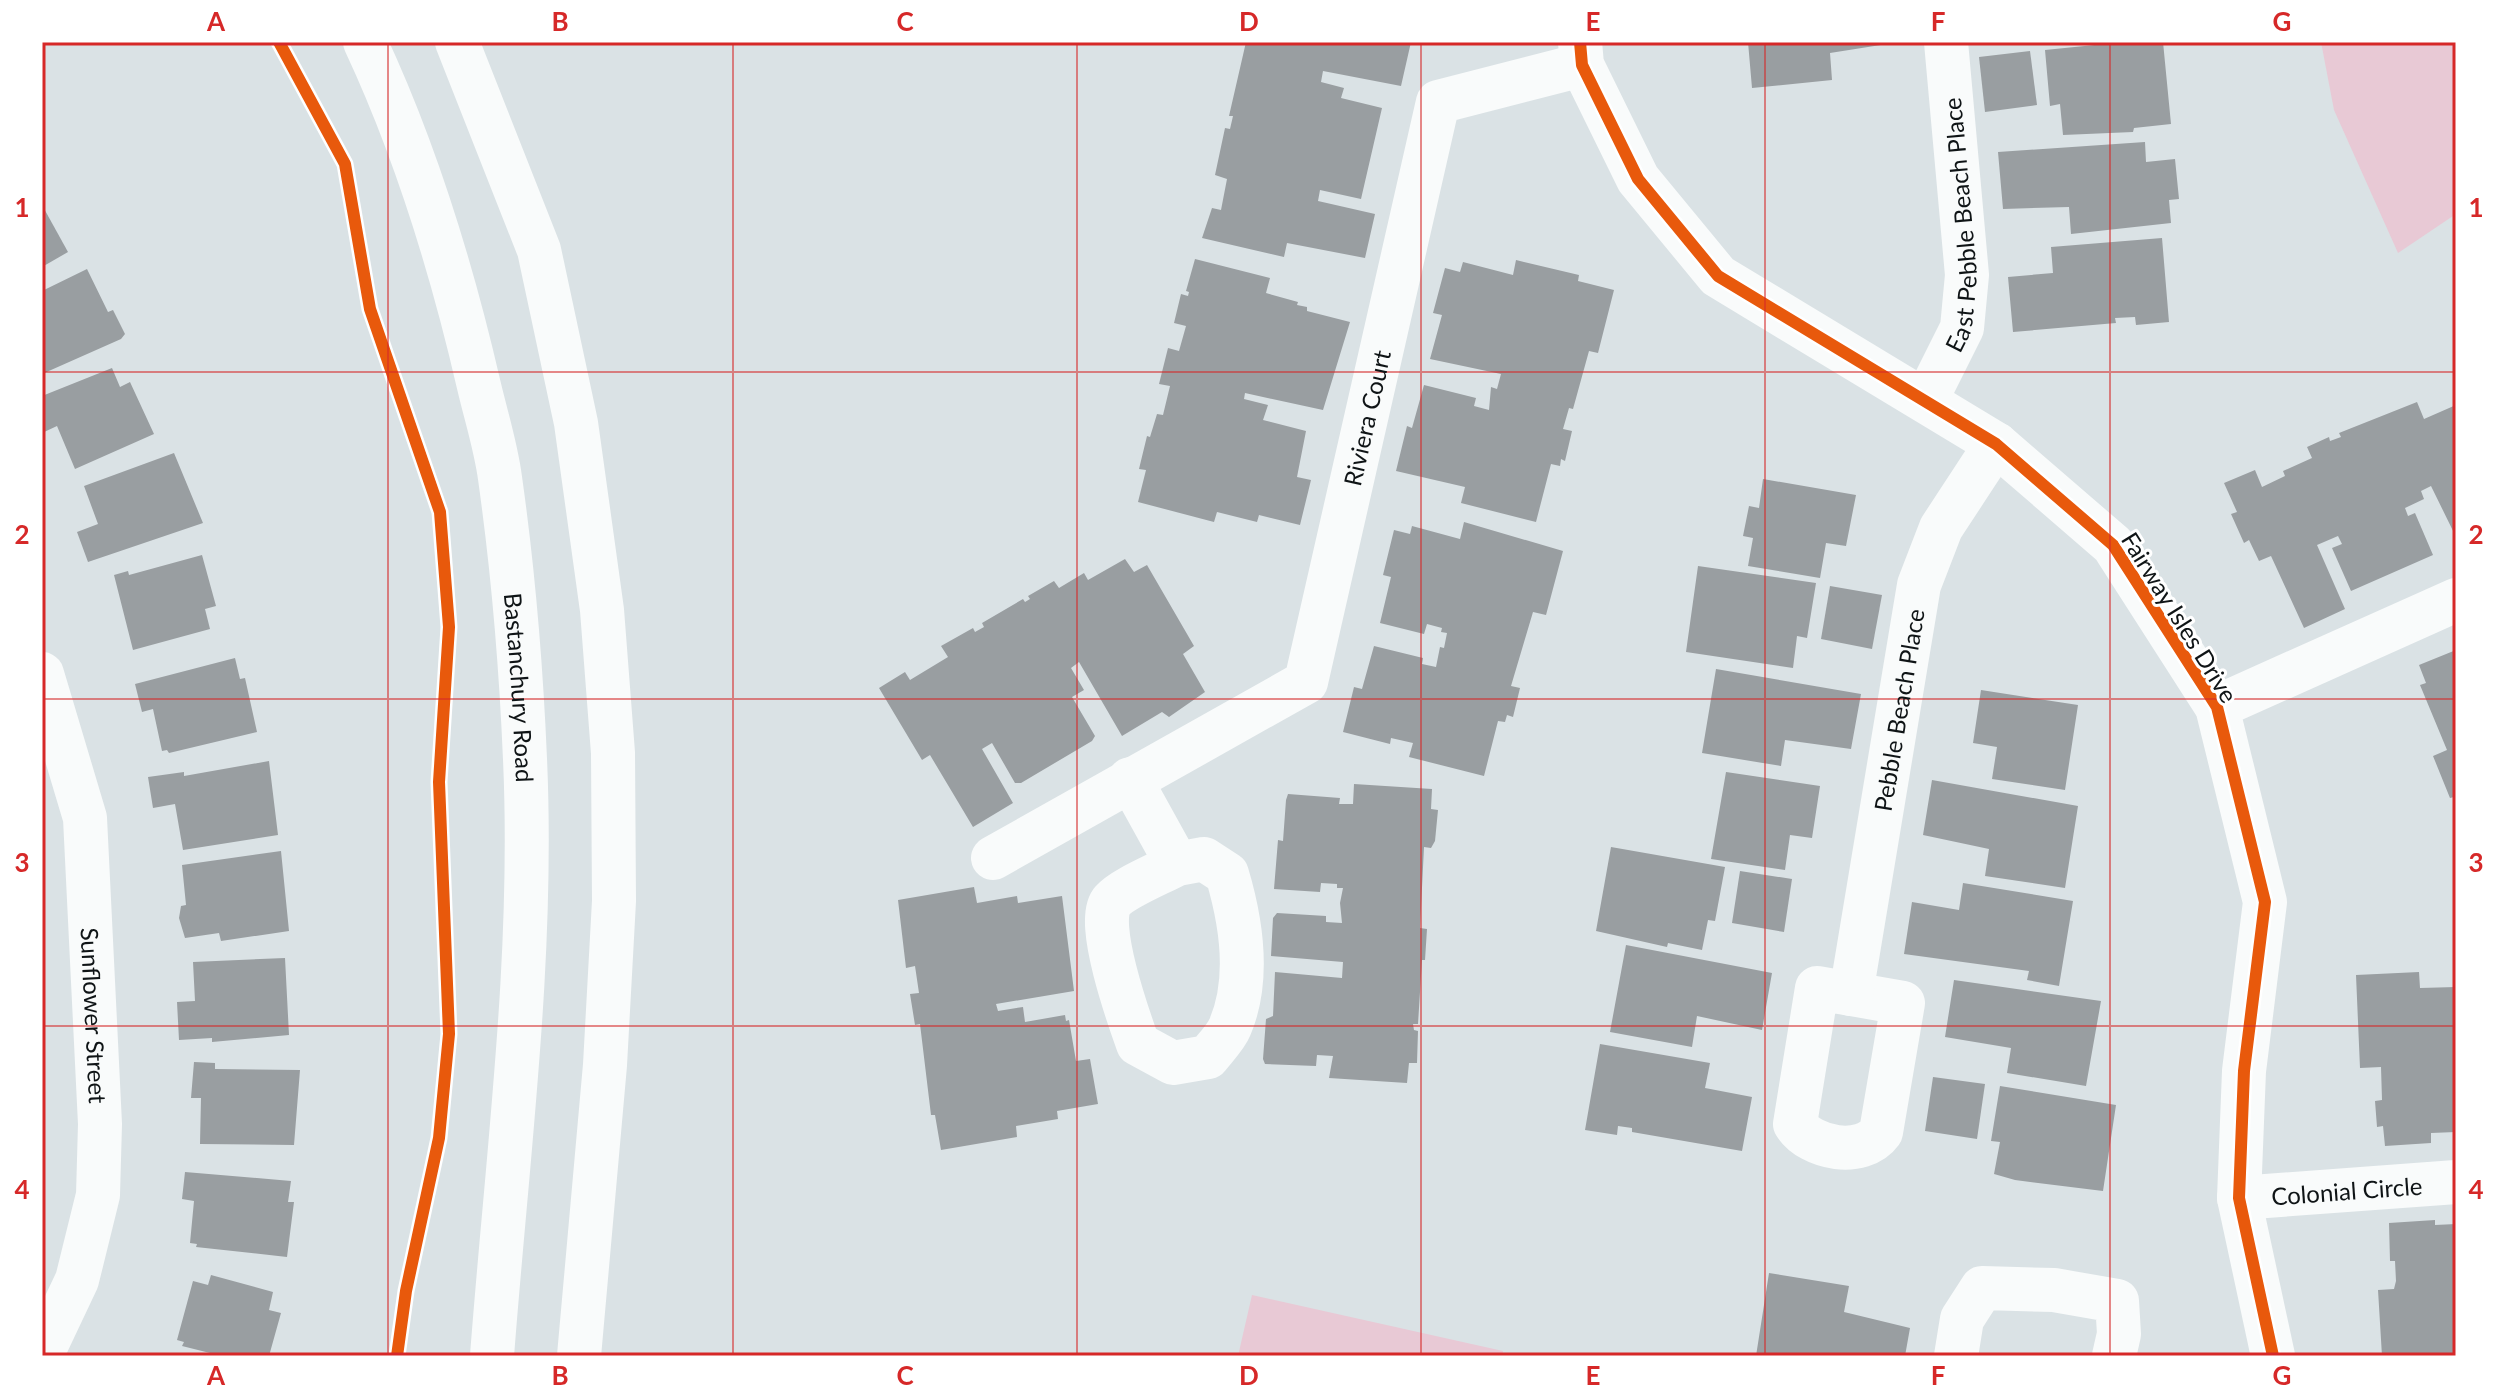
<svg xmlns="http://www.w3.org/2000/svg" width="2498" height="1398" font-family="Lato,sans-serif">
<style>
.green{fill:#e8c9d5}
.building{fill:#999ea1}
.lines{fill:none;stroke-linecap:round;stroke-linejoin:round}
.minor{stroke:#f9fbfb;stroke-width:44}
.primary{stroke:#f9fbfb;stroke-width:44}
.cycleway-casing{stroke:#fff;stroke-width:17}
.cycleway{stroke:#e8590c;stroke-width:12}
.grid{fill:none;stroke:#d62828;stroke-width:2;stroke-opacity:0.55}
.labels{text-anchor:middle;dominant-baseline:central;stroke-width:6;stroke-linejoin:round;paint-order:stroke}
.street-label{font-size:24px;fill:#0f1416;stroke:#fff}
.neatline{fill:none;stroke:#d62828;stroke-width:3}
.grid-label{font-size:26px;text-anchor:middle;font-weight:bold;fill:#d62828}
</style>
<rect width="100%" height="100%" fill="#dae2e5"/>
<g class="green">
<path d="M2321,42H2456V214L2398,253L2334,110Z"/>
<path d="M1252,1295L1503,1351L1502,1356H1238Z"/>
</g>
<g class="building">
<path d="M1246,42H1411L1401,86L1323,71L1321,82L1344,88L1341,98L1382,108L1361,199L1320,190L1318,201L1375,214L1365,258L1287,243L1284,257L1202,238L1212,208L1221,210L1227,179L1215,175L1225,128L1230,129L1233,116H1229Z"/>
<path d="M1748,42H1886L1887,44L1830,53L1832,80L1752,88Z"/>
<path d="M2124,42H2163L2171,124L2134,128L2133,132L2063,135L2060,104L2050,106L2045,50Z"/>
<path d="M2030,51L2037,105L1985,112L1979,57Z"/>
<path d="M2145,142L2146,162L2175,159L2179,199L2169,200L2171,223L2071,234L2069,207L2003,209L1998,152Z"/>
<path d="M42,205L68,252L42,267Z"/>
<path d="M2162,238L2169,322L2136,325L2135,317L2115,318L2116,323L2013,332L2008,277L2053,273L2051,247Z"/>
<path d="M1195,259L1270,278L1266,293L1298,302L1297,305L1307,307V311L1350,322L1323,410L1245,393L1244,399L1268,405L1263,420L1306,431L1297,477L1311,480L1300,525L1259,515L1257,522L1217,512L1214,522L1138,502L1146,470L1139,469L1147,436L1150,437L1157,414L1163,415L1170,386L1159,384L1168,348L1179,351L1186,326L1174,323L1181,294L1188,296L1189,292L1186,291Z"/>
<path d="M1516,260L1579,275L1578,281L1614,290L1598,353L1589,351L1573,409L1569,408L1563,429L1572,431L1565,461L1561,459L1560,466L1551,464L1536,522L1461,503L1465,487L1396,471L1407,426L1412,428L1424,385L1476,398L1474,406L1489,410L1491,387L1497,389L1501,374L1430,359L1442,315L1433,313L1445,268L1460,272L1463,262L1513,275Z"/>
<path d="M87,269L108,312L113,310L125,334L121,339L42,374V291Z"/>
<path d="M112,368L120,387L130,382L154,434L75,469L57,426L42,433V396Z"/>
<path d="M2417,402L2424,419L2456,405V537L2431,486L2421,491L2424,499L2405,508L2408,516L2415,513L2433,555L2351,591L2332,548L2342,544L2338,536L2317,545L2345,609L2304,628L2271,556L2259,561L2249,540L2244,543L2231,514L2237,512L2224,483L2255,470L2262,487L2285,476L2283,471L2312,458L2307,447L2329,437L2330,441L2341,437L2339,433Z"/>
<path d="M174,453L203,523L88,562L77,532L98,524L84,486Z"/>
<path d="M1763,479L1856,495L1846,546L1826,543L1820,578L1748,566L1753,538L1743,536L1749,506L1759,508Z"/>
<path d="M1464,522L1563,551L1546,615L1533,612L1511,686L1520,688L1513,717L1507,715L1505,722L1498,721L1484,776L1409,757L1413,743L1391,738L1390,744L1343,732L1354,687L1362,689L1374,646L1423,658L1422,664L1436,667L1440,647L1444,648L1447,633L1441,632L1442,628L1427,624L1424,634L1380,623L1391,577L1383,575L1394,530L1410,534L1412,526L1460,539Z"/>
<path d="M202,555L216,606L205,609L210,629L133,650L114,575L128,571L129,575Z"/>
<path d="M1125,559L1134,572L1147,565L1194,646L1183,654L1205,692L1169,717L1162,712L1122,736L1079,662L1071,668L1084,690L1072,697L1095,736L1092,741L1021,783H1015L992,743L982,749L1013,803L973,827L930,755L922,760L879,688L905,672L910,680L948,657L941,646L973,628L975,632L984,627L982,623L1023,599L1025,602L1030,599L1028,596L1054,581L1059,588L1084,573L1088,580Z"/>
<path d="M1698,566L1816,583L1807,638L1797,636L1793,668L1686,652Z"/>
<path d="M1830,586L1882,595L1872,649L1821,639Z"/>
<path d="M2456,650V802L2454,797L2450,798L2433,756L2447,750L2420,685L2426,683L2419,665Z"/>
<path d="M235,658L240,679L245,678L257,732L169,753L167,750L162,751L153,709L142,712L135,684Z"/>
<path d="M1716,669L1861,694L1851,749L1785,740L1781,766L1702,753Z"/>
<path d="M1981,690L2078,705L2065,790L1992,779L1997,747L1973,743Z"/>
<path d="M269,761L278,835L183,850L175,804L153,808L148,777L184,772V776Z"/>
<path d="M1726,772L1820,786L1812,838L1790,835L1785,870L1711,859Z"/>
<path d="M1932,780L2078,806L2065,888L1985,876L1989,849L1923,835Z"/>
<path d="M1354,784L1432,789L1431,809L1438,810L1435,841L1431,848L1424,847L1420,928L1427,929L1425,960H1422L1418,1024H1413L1414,1030L1418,1031L1417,1063H1409L1407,1083L1329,1078L1333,1056L1317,1055L1316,1066L1265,1064L1263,1059L1266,1019L1273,1016L1275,972L1342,978L1343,962L1271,956L1273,918L1277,913L1326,916V922L1342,923L1340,903L1343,888H1337V884L1321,883L1320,892L1274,889L1278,840L1283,841L1286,800L1288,794L1340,798L1339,804H1353Z"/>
<path d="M1611,847L1725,867L1715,921L1708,920L1702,950L1668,943L1667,947L1596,931Z"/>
<path d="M281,851L289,931L221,941L219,933L185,938L179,918L181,906L186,905L182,865Z"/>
<path d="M1740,871L1792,879L1784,932L1732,923Z"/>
<path d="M1963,883L2073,901L2059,986L2027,980L2029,971L1904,954L1912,902L1959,910Z"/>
<path d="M974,887L977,903L1017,896L1018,903L1062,896L1074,991L996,1004L998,1011L1023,1007L1025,1022L1065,1015L1066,1021L1069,1020L1076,1061L1090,1059L1098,1104L1057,1111L1058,1119L1016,1126L1017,1137L941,1150L935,1115H931L920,1024L915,1025L910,994L919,993L915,966L906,968L898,900Z"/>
<path d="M1626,945L1772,973L1762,1030L1697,1016L1692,1047L1610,1032Z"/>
<path d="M285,958L289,1035L212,1042V1038L179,1040L177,1002L195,1001L193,962Z"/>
<path d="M2419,972L2420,988L2456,987V1132L2431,1133V1143L2385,1146L2383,1126L2377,1127L2375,1101L2382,1100L2381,1067L2360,1068L2356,975Z"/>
<path d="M1954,980L2101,1001L2086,1086L2007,1073L2011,1048L1945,1037Z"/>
<path d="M1600,1044L1710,1063L1705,1088L1752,1097L1742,1151L1632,1132V1128L1618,1126L1617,1135L1585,1130Z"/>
<path d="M194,1062L215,1063V1069L300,1070L294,1145L200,1144L201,1098H191Z"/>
<path d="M1933,1077L1985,1084L1977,1139L1925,1131Z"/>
<path d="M2000,1086L2116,1105L2103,1191L2015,1180L1994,1174L2000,1142L1991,1141Z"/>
<path d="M185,1172L291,1181L288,1202H294L287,1257L196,1247L197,1244L190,1243L194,1201L182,1199Z"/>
<path d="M2435,1220V1225L2456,1224V1356H2382L2378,1290L2394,1289L2396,1281L2395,1261H2390L2389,1223Z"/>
<path d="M1769,1273L1849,1286L1844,1312L1910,1328L1905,1356H1756Z"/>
<path d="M211,1275L273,1292L269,1310L281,1313L269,1356H222L182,1346L184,1342L177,1340L193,1281L208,1285Z"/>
</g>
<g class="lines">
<g class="minor">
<path d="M1580,42L1582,65L1638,179L1718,276L1996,444L2113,545L2217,707L2265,902L2244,1071L2239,1198L2273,1356"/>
<path id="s1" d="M1926,400L1962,328L1967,275L1946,42"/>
<path id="s2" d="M42,674L85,818L100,1124L98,1195L77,1280L42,1354"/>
<path d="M2217,707L2456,600"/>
<path d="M1130,779L1177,864L1204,859L1227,874C1241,921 1250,980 1230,1027C1226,1037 1215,1048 1208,1057L1173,1063L1138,1044C1129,1019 1094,921 1112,901C1123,888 1161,873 1177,864"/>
<path id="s3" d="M993,858L1306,682L1438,102L1582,65"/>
<path d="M1817,988L1903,1003L1881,1132C1862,1158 1811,1149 1795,1124Z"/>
<path id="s4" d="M1851,994L1919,585L1941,528L1996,444"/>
<path id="s5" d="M2239,1198L2456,1182"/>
<path d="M1956,1356L1962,1319L1982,1288L2054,1290L2117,1301L2119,1334L2114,1356"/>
</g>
<g class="primary">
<path id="s6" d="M365,42C416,151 452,269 479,386C486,416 496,447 500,478C513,570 521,665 525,759C534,958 507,1158 492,1356"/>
<path d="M457,42L539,250L576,423L602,610L613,753L614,901L605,1065L579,1356"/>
</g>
<defs>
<g id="cycleway">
<path d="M279,42L345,164L370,309L440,512L449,627L439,782L449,1034L439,1138L406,1291L397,1356"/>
<path d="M1580,42L1582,65L1638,179L1718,276L1996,444L2113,545L2217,707L2265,902L2244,1071L2239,1198L2273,1356"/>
</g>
</defs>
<use href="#cycleway" class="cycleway-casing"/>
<use href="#cycleway" class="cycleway"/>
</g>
<path class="grid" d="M388,42V1356M733,42V1356M1077,42V1356M1421,42V1356M1765,42V1356M2110,42V1356M42,372H2456M42,699H2456M42,1026H2456"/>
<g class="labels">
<g class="street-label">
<text stroke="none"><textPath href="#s1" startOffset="184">East Pebble Beach Place</textPath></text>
<text stroke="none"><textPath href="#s3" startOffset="630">Riviera Court</textPath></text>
<text transform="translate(2180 617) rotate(58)">Fairway Isles Drive</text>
<text stroke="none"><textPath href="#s6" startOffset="668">Bastanchury Road</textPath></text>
<text stroke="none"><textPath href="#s4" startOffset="288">Pebble Beach Place</textPath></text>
<text stroke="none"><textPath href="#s2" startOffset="348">Sunflower Street</textPath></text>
<text stroke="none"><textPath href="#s5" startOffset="108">Colonial Circle</textPath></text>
</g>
</g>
<rect width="2498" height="1398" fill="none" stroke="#ffffff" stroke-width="88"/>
<rect x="44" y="44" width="2410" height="1310" class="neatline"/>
<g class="grid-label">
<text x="216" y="31">A</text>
<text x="560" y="31">B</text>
<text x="905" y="31">C</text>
<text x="1249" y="31">D</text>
<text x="1593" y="31">E</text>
<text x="1938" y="31">F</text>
<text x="2282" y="31">G</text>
<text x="22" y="217">1</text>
<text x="2476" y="217">1</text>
<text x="22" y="544">2</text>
<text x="2476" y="544">2</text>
<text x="22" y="872">3</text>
<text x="2476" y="872">3</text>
<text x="22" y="1199">4</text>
<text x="2476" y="1199">4</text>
<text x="216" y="1385">A</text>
<text x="560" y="1385">B</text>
<text x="905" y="1385">C</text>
<text x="1249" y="1385">D</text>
<text x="1593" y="1385">E</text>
<text x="1938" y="1385">F</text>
<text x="2282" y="1385">G</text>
</g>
</svg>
